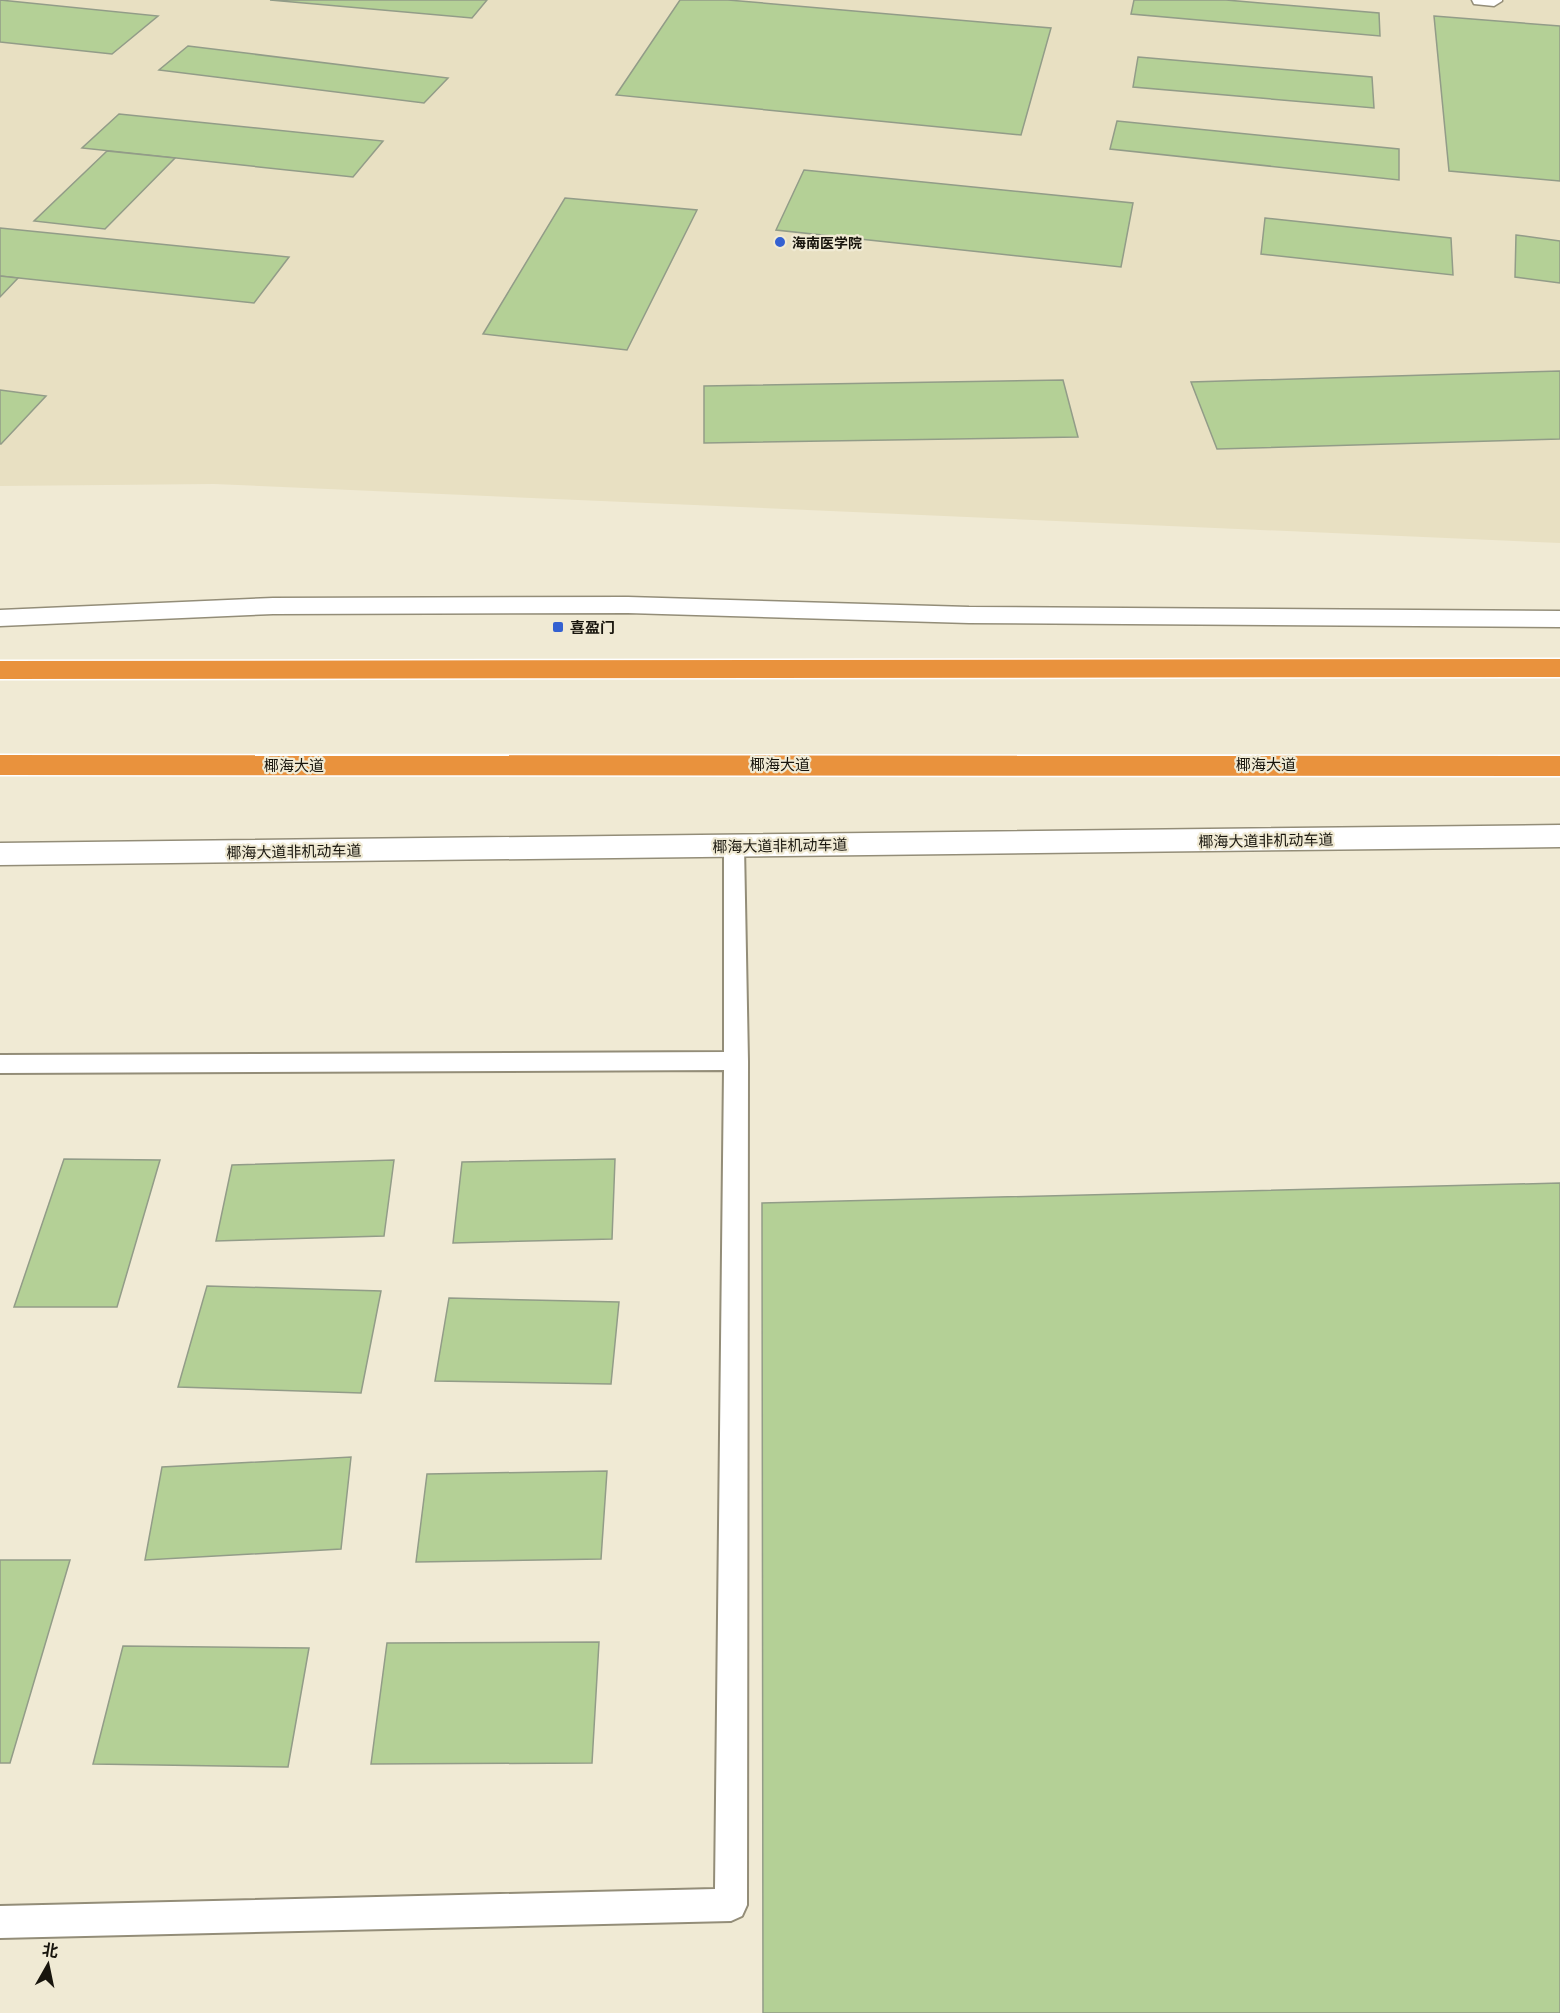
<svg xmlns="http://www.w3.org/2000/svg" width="1560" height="2013" font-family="'Open Sans','Noto Sans SC',sans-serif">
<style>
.built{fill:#e8e0c2}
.building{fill:#b4d096;stroke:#929c88;stroke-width:1.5}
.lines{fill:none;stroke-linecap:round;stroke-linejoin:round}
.lane-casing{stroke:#938d78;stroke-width:4}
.street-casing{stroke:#938d78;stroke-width:3}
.highway-casing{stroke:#fff;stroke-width:3}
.lane{fill:#fff;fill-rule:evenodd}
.street{fill:#fff;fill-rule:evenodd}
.highway{fill:#e9923d;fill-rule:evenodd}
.poi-dot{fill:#3461d1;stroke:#f0ead4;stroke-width:2}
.labels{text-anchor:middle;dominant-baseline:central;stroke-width:4.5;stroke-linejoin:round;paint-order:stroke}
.far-poi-label{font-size:14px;font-weight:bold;fill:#18150d;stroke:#f0ead4;text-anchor:start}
.poi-label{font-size:15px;font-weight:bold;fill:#18150d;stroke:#f0ead4;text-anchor:start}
.street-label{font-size:15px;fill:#18150d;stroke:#f0ead4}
</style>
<rect width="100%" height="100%" fill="#f0ead4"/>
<path class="built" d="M0,0H1560V543L214,484L0,486Z"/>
<g class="building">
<path d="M0,0L158,16L112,54L0,42Z"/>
<path d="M270,0H487L472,18Z"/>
<path d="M680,0H728L1051,28L1021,135L616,95Z"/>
<path d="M1134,0H1226L1379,13L1380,36L1131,14Z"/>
<path d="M1434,16L1560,26V181L1449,171Z"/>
<path d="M188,46L448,78L424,103L159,70Z"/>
<path d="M1138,57L1372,77L1374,108L1133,87Z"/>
<path d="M119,114L383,141L353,177L82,148Z"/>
<path d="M1117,121L1399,149V180L1110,149Z"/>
<path d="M107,151L175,158L105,229L34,221Z"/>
<path d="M804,170L1133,203L1121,267L776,230Z"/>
<path d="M565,198L697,210L627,350L483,334Z"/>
<path d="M1265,218L1451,238L1453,275L1261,254Z"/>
<path d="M0,228L289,257L254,303L0,276Z"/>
<path d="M1516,235L1560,241V283L1515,277Z"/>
<path d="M0,276L18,278L0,297Z"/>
<path d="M1560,371V439L1217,449L1191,382Z"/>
<path d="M1063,380L1078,437L704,443V386Z"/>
<path d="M0,390L46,396L1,444H0Z"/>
<path d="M64,1159L160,1160L117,1307H14Z"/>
<path d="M615,1159L612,1239L453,1243L462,1162Z"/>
<path d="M394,1160L384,1236L216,1241L232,1165Z"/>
<path d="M1560,1183V2013H763L762,1203Z"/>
<path d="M207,1286L381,1291L361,1393L178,1387Z"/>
<path d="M449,1298L619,1302L611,1384L435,1381Z"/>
<path d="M351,1457L341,1549L145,1560L162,1467Z"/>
<path d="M607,1471L601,1559L416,1562L427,1474Z"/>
<path d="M0,1560H70L10,1763H0Z"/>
<path d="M599,1642L592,1763L371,1764L387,1643Z"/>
<path d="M123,1646L309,1648L288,1767L93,1764Z"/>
</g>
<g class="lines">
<defs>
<path id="lane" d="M734,838L741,841L744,846L748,1061L747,1905L742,1916L731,1921L0,1938V1906L715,1889L724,1070L0,1073V1055L724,1052V846L727,841Z"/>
<g id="street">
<path d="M1472,0H1502V1L1494,6L1474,4Z"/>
<path d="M628,597L969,607L1560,611V627L969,623L628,613L273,614L0,626V610L273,598Z"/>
<path d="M1560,825V847L0,865V843Z"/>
</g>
<g id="highway">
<path d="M1560,659V677L0,679V661Z"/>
<path d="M0,755L1560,756V776L0,775Z"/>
</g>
</defs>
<use href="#lane" class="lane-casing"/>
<use href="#street" class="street-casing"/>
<use href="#highway" class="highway-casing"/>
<use href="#lane" class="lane"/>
<use href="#street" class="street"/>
<use href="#highway" class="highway"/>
</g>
<g class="poi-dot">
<circle cx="780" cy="242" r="6"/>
<rect x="552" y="621" width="12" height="12" rx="3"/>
</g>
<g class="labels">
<g class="far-poi-label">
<text x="792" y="242">海南医学院</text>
</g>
<g class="poi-label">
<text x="570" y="627">喜盈门</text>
</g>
<g class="street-label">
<text x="780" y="764">椰海大道</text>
<text x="1266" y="764">椰海大道</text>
<text x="294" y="765">椰海大道</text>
<text transform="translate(1266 840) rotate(-1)">椰海大道非机动车道</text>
<text transform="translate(780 845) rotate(-1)">椰海大道非机动车道</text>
<text transform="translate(294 851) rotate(-1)">椰海大道非机动车道</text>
</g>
</g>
<g transform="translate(48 1965) rotate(9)" stroke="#f0ead4" stroke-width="4.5" paint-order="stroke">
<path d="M0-4.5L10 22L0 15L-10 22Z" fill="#18150d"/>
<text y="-9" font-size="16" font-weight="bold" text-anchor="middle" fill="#18150d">北</text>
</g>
</svg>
